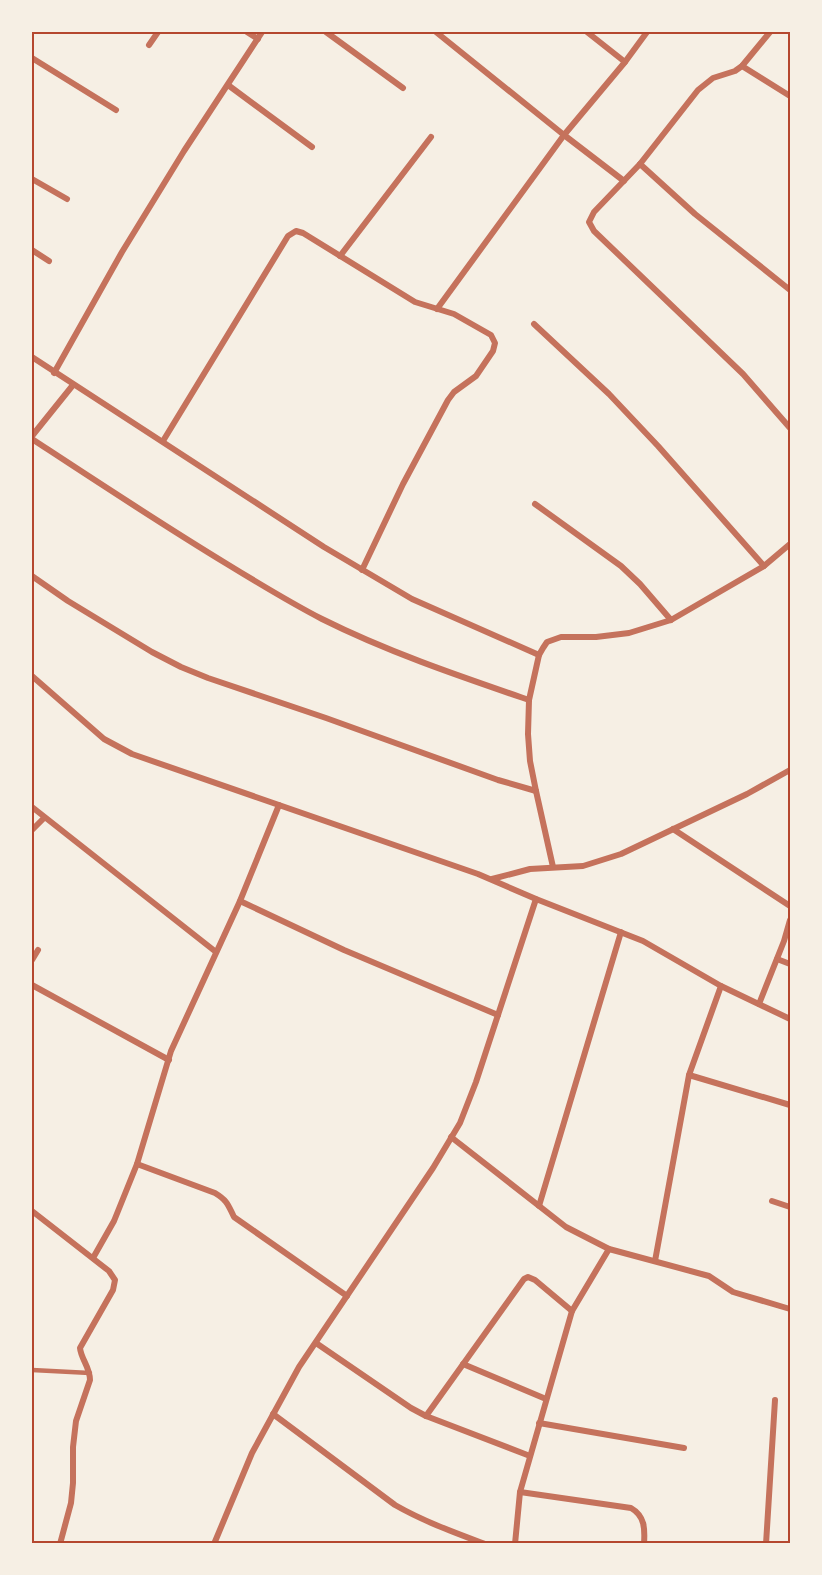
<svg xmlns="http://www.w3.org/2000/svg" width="822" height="1575" font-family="'Libre Baskerville',serif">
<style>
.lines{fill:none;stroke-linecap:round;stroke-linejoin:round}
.service{stroke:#c5725c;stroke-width:4.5}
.minor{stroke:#c5725c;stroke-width:6}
.neatline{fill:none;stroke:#b5482f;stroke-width:2}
</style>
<rect width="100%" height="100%" fill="#f6efe4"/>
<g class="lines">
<path class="service" d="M32,1370L90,1373"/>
<g class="minor">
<path d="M247,32L258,39"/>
<path d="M326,32L403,88"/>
<path d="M436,32L564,135L624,181"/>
<path d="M587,32L625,62"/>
<path d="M770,32L742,66L735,71L713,78L698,90L640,164L594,212L589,222L594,231L743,374L790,428"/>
<path d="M149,45L158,32"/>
<path d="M32,58L116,110"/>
<path d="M742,66L790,96"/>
<path d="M228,85L312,147"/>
<path d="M640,164L695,214L790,290"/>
<path d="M32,179L67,199"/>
<path d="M32,250L49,261"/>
<path d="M340,256L431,137"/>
<path d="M437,309L564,135L625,62L647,32"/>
<path d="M534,324L609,394L658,446L764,566"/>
<path d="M32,357L324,547L412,599L539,655"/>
<path d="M54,373L122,252L184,151L262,32"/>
<path d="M32,436L73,385"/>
<path d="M32,439C96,481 161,524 227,564C258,583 289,602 322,619C388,652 459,676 529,700"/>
<path d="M163,441L288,236L296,231L303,233L415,302L454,314L491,335L495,343L493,351L476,376L454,392L448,400L403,484L362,570"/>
<path d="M535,504L621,566L640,584L671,620"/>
<path d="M32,576L68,601L152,652L181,667L208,678L326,718L498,780L536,791"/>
<path d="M32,676L104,739L132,754L478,874L536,899L643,941L721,986L790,1019"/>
<path d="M32,807L216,952"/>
<path d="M673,829L790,906"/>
<path d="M32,830L44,818"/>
<path d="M553,867L536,791L530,761L528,734L529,700L539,655L543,648L547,642L561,637H596L629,633L671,620L764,566L790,544"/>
<path d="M492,879L530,869L583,866L621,854L747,794L790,770"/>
<path d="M240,901L344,950L498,1015"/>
<path d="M777,959L790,964"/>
<path d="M32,960L38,950"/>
<path d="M32,985L169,1060"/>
<path d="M759,1004L784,941L790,920"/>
<path d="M689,1075L790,1105"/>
<path d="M451,1137L566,1227L609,1249L709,1276L733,1292L790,1309"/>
<path d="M137,1164L215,1193C228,1201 228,1205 234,1217L347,1296"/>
<path d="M772,1201L790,1207"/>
<path d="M539,1206L621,932"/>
<path d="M32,1211L109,1271L115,1280L113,1290L80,1348C81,1359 90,1367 90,1380L76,1421L73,1447V1483L71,1503L60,1544"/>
<path d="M93,1258L114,1221L137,1164L171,1051L240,901L279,805"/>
<path d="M655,1261L689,1075L721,986"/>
<path d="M316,1343L411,1408L426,1416L530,1456"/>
<path d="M463,1364L546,1399"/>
<path d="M273,1414L395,1505C423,1521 453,1532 485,1544"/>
<path d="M426,1416L524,1279L528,1277L535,1280L572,1311"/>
<path d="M539,1423L684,1448"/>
<path d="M520,1492L631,1508C645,1516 645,1529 644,1544"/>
<path d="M214,1544L252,1453L299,1367L433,1168L460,1123L476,1082L536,899"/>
<path d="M515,1544L520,1492L572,1311L609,1249"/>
<path d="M766,1544L775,1400"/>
</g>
</g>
<rect width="822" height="1575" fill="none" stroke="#f6efe4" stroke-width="66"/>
<rect x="33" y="33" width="756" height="1509" class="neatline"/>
</svg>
